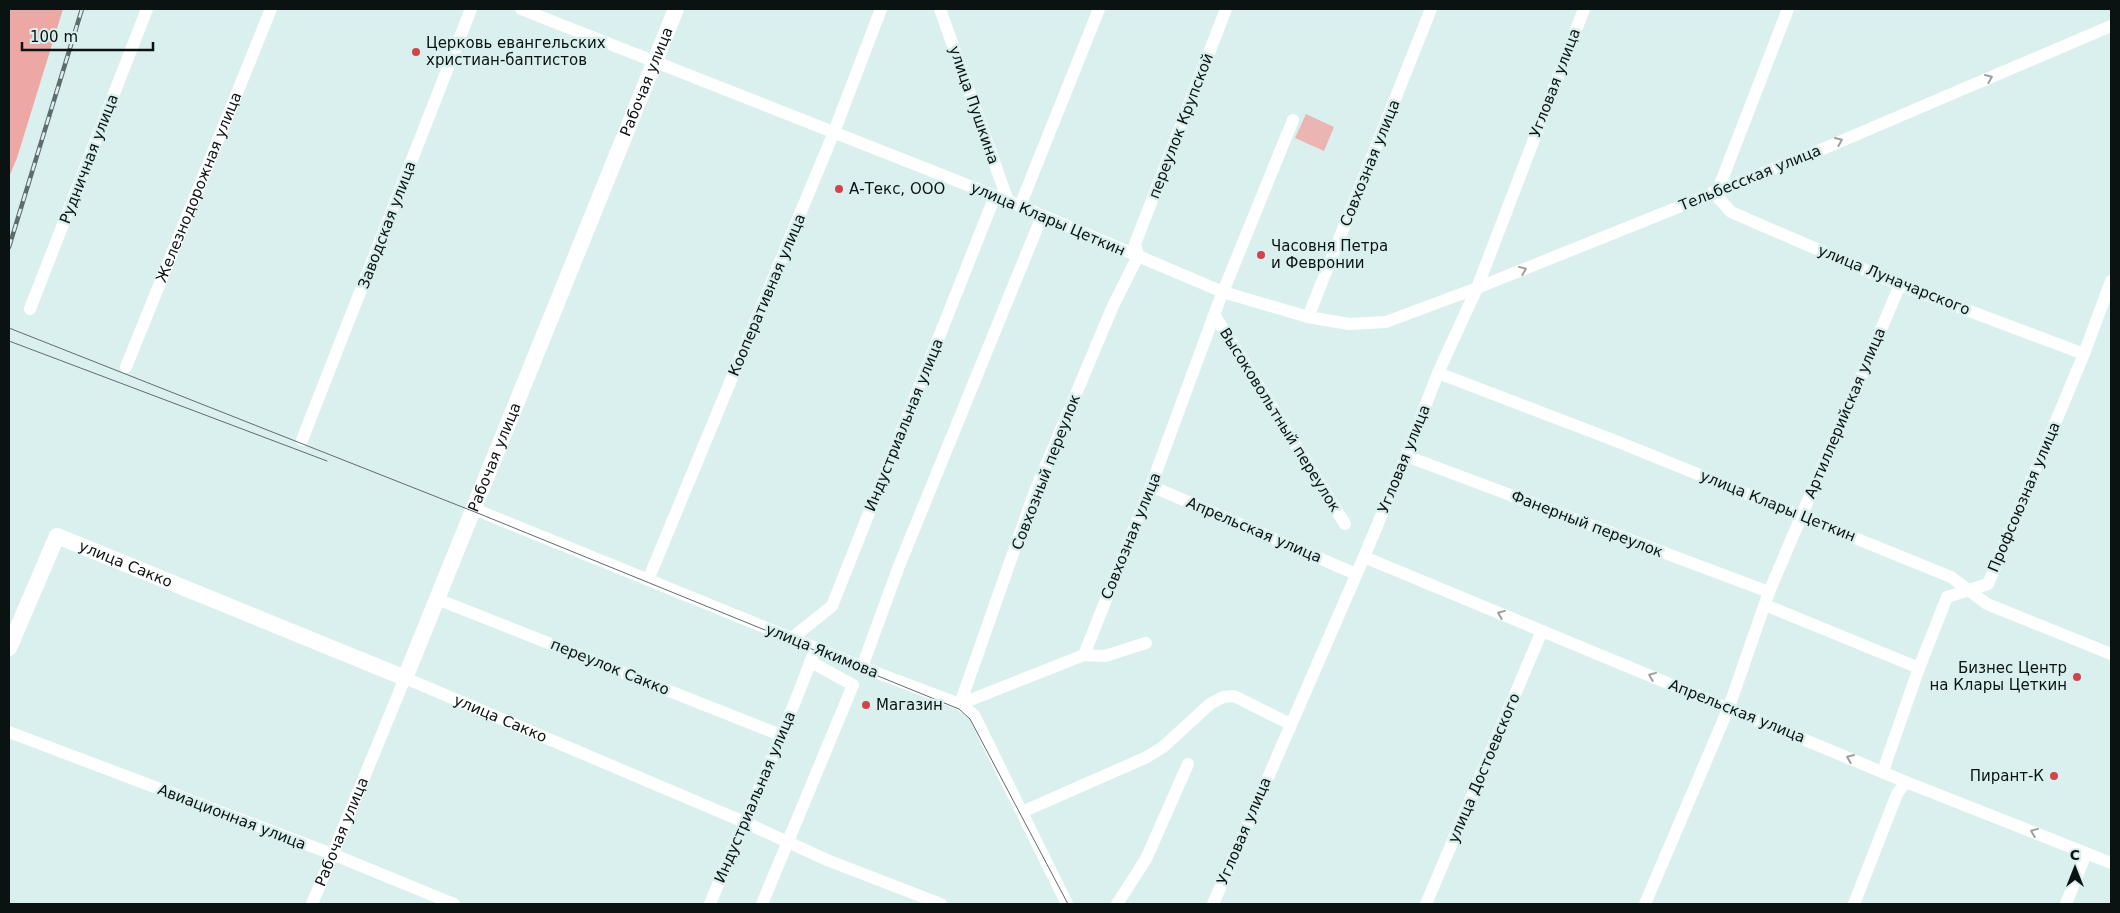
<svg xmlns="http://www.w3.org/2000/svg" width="2120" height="913" viewBox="0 0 2120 913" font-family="'DejaVu Sans',sans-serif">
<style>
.green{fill:#eab5b3}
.forest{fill:#eda8a6}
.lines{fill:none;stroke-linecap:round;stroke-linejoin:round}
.minor{stroke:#fff;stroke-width:12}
.major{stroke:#fff;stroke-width:16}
.tram{stroke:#5f6c6c;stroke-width:1}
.rail-casing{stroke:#5f6c6c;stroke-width:4.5}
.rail{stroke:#daf0ef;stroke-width:2.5;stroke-dasharray:8;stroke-linecap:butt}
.oneway{stroke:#9da0a0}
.poi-dot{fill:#d3434c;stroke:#daf0ef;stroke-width:2}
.labels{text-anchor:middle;stroke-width:5;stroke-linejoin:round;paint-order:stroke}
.poi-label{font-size:15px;fill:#0b1212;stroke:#daf0ef;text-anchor:start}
.street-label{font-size:15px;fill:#0b1212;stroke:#daf0ef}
</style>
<rect width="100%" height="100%" fill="#daf0ef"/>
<!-- green -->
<path class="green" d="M1306 114 1334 127 1324 151 1295 138Z"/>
<!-- forest -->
<path class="forest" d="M9 9H63L17 158 9 177Z"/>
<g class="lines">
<!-- minor -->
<g class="minor">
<path d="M521 9 1008 201 1223 292 1308 317 1349 324 1386 322 1477 288 1818 151 2111 26"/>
<path d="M940 9 1008 201"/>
<path d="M1718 190 1788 9"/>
<path d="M1713 192 1731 212 1900 285 2084 354"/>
<path d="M1020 206 1099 9"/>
<path d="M1223 292 1293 120"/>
<path d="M30 309 147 9"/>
<path d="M1215 316 1345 524"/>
<path d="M1308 317 1431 9"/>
<path id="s1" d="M126 367 271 9"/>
<path d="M1438 373 1616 441 1951 577 1987 604 2111 654"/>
<path d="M302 440 471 9"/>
<path d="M1406 456 1769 592"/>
<path d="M1151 486 1356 574"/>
<path d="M474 509 872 671 960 704 974 715 1067 904"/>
<path d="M1364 557 1906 782 2111 863"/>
<path d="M648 580 834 132 881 9"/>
<path d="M437 599 783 736"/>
<path d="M1765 605 1919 668"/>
<path d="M792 638 832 606 995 196"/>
<path d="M1084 655 1105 656 1146 643"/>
<path d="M862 667 899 566 1042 216"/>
<path d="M960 704 1035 491 1113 306 1138 256 1135 244 1226 9"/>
<path d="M960 704 1084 655 1151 486 1223 291"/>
<path d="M9 732 332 854 454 904"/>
<path d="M1883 771 1919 668 1947 597 1988 584 2084 354 2111 281"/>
<path d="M1022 812 1147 757 1163 747 1210 704 1223 697 1234 696 1290 724"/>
<path id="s2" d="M312 904 405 678 744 822 827 860 941 904"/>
<path d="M710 904C744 821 782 739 813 655"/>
<path d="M762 904 853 685 811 662"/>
<path d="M1117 904 1146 859 1188 764"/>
<path d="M1213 904 1364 557 1406 456 1438 373 1477 288 1584 9"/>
<path d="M1426 904 1542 631"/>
<path d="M1645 904 1729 707 1769 592 1900 285"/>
<path d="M1854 904 1897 794 1906 782"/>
<path d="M2066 904 2086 853"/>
</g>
<!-- major -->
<path class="major" id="s3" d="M9 648 57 536 405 678 676 9"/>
<!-- tram -->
<g class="tram">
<path d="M9 328 480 514 959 709 970 719 1068 904"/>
<path d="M9 341 327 461"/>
</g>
<defs>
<path id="rail" d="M9 247 82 9"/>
</defs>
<!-- rail casing -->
<use href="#rail" class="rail-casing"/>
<!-- rail -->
<use href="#rail" class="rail"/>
</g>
<!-- one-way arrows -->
<defs><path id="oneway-chevron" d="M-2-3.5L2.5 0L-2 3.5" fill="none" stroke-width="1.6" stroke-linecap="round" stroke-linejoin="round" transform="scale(1.25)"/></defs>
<g class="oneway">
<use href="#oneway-chevron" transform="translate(1989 78) rotate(-23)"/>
<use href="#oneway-chevron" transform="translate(1839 141) rotate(-23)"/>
<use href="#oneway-chevron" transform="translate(1523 270) rotate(-22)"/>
<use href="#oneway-chevron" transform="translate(1501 614) rotate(-158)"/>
<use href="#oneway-chevron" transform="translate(1652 676) rotate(-158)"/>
<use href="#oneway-chevron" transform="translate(1850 758) rotate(-157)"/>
<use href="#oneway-chevron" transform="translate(2034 832) rotate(-158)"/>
</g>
<!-- markers -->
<g class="poi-dot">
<circle cx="416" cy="52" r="5"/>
<circle cx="839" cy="189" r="5"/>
<circle cx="1261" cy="255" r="5"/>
<circle cx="2077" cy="677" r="5"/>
<circle cx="866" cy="705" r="5"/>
<circle cx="2054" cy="776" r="5"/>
</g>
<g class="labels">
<!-- poi labels -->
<g class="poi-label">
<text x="426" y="48">Церковь евангельских<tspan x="426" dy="17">христиан-баптистов</tspan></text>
<text x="849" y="194">А-Текс, ООО</text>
<text x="1271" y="251">Часовня Петра<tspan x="1271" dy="17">и Февронии</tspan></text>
<text x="2067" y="673" text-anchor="end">Бизнес Центр<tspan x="2067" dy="17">на Клары Цеткин</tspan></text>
<text x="876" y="710">Магазин</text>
<text x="2044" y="781" text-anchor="end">Пирант-К</text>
</g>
<!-- street labels -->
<g class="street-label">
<text dy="5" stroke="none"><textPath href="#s3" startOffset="1141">Рабочая улица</textPath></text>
<text transform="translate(1555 83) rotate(-69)" y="5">Угловая улица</text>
<text transform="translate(974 105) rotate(71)" y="5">улица Пушкина</text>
<text transform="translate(1181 126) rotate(-69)" y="5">переулок Крупской</text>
<text transform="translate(89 159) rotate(-69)" y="5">Рудничная улица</text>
<text transform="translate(1370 163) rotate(-68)" y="5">Совхозная улица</text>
<text transform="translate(1750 178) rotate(-22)" y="5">Тельбесская улица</text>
<text dy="5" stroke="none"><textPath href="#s1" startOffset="194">Железнодорожная улица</textPath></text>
<text transform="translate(1048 219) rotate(23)" y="5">улица Клары Цеткин</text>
<text transform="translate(387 225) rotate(-69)" y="5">Заводская улица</text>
<text transform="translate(1894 280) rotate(22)" y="5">улица Луначарского</text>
<text transform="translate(767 295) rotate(-67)" y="5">Кооперативная улица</text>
<text transform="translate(1845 413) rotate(-67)" y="5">Артиллерийская улица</text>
<text transform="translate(1280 420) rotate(58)" y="5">Высоковольтный переулок</text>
<text transform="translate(904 425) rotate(-68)" y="5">Индустриальная улица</text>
<text dy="5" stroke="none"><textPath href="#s3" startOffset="736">Рабочая улица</textPath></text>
<text transform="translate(1404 459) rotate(-68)" y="5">Угловая улица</text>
<text transform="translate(1046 472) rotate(-69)" y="5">Совхозный переулок</text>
<text transform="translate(2024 497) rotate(-67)" y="5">Профсоюзная улица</text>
<text transform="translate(1778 506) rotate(22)" y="5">улица Клары Цеткин</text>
<text transform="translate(1587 524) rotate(21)" y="5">Фанерный переулок</text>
<text transform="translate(1254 530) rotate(23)" y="5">Апрельская улица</text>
<text transform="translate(1131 536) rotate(-68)" y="5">Совхозная улица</text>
<text dy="5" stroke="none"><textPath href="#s3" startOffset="196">улица Сакко</textPath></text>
<text transform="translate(822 651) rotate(22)" y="5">улица Якимова</text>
<text transform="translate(610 667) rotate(22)" y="5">переулок Сакко</text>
<text transform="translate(1737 711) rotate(22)" y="5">Апрельская улица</text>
<text dy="5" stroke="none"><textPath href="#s2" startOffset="348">улица Сакко</textPath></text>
<text transform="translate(1484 768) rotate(-67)" y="5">улица Достоевского</text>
<text transform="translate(755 797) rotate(-67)" y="5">Индустриальная улица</text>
<text transform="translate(232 817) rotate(21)" y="5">Авиационная улица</text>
<text transform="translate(1244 831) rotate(-67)" y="5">Угловая улица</text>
<text dy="5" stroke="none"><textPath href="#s2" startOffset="78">Рабочая улица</textPath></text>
</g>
</g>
<!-- border -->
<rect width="2120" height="913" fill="none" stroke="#0b1212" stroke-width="20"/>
<!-- north arrow -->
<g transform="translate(2075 868)" stroke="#daf0ef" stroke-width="4" paint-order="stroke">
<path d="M0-4L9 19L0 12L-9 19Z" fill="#0b1212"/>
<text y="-8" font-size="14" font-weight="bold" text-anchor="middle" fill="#0b1212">С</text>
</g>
<!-- scale -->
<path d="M22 42v8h131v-8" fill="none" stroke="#0b1212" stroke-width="2.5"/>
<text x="30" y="42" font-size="15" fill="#0b1212" stroke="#daf0ef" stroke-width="4" paint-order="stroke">100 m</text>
</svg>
